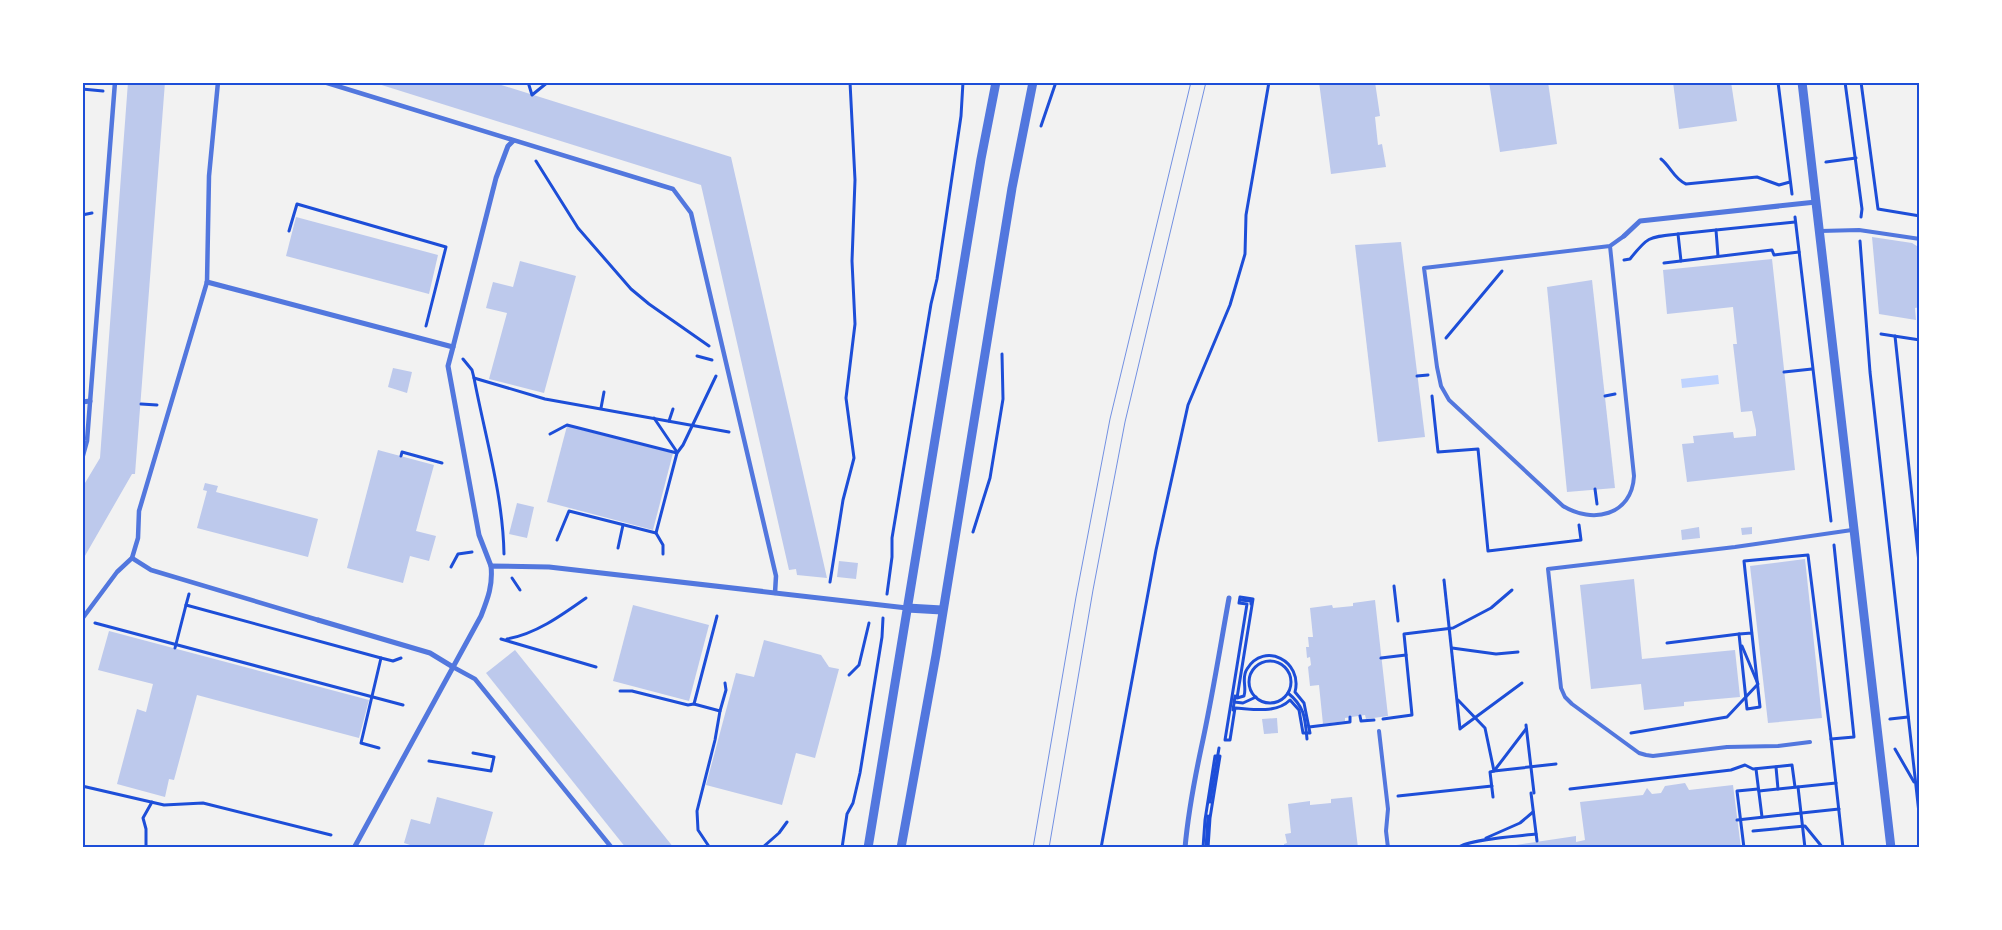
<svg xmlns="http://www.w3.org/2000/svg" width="2002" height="930" viewBox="0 0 2002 930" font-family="'Asap Condensed',sans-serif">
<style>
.water{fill:#bfd3fe}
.building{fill:#bdc9ec}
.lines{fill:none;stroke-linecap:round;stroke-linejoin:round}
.path{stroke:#1d4ed8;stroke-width:3}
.service{stroke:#5277de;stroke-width:4}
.pedestrian{stroke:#5277de;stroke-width:4.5}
.minor{stroke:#5277de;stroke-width:5}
.tertiary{stroke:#5277de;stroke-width:9}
.tram{stroke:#7290e2;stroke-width:1}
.neatline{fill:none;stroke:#1d4ed8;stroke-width:2}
</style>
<rect width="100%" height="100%" fill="#f2f2f2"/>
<!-- water -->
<path class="water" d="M1718 375 1719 384 1682 388 1681 379Z"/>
<!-- building -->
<g class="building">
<path d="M128 82H165L135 474H132L82 561V488L100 458Z"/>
<path d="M372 82H492L731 157 827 578 797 575 796 569 789 570 701 185Z"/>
<path d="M1319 82H1375L1380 116 1375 117 1378 145 1382 144 1386 167 1331 174Z"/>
<path d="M1489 82H1548L1557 144 1500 152Z"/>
<path d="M1673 82H1731L1737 121 1679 129Z"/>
<path d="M296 217 438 255 429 294 286 256Z"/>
<path d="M1872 237 1912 243 1920 248V307L1915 308 1916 320 1879 314Z"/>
<path d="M1401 242 1425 437 1378 442 1355 245Z"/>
<path d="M1772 259 1795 470 1687 482 1682 444 1694 443 1693 436 1733 432 1734 438 1756 436V430L1752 411 1741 412 1733 344H1737L1733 307 1667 314 1663 270Z"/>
<path d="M520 261 576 276 544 393 489 379 507 313 486 308 490 293 493 282 513 287Z"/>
<path d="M1592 280 1615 488 1567 492 1547 287Z"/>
<path d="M393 368 412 372 407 393 388 387Z"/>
<path d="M567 426 673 453 653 530 547 502Z"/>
<path d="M378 450 434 465 416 531 436 536 429 561 410 556 403 583 347 568Z"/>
<path d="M205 483 218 486 216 492 318 519 308 557 197 528 207 491 203 490Z"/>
<path d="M517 503 534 507 527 538 509 534Z"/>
<path d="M1699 527 1700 538 1682 540 1681 530Z"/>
<path d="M1752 527V534L1742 535 1741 528Z"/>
<path d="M1805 559 1822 718 1768 723 1750 566Z"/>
<path d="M839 561 858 563 856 579 837 577Z"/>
<path d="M1634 579 1642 659 1735 650 1740 697 1684 702V706L1644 710 1641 684 1591 689 1580 585Z"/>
<path d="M1375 600 1388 716 1366 719 1365 715 1345 718V721L1323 724 1319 685 1310 686 1308 667 1311 665 1310 657 1307 658 1306 647H1309L1308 637H1313L1310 608 1332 605 1333 608 1353 606V603Z"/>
<path d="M633 605 709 625 689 701 613 681Z"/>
<path d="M109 631 369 700 359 738 197 695 174 780 169 779 165 797 117 784 137 709 146 712 153 684 98 670Z"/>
<path d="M764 640 821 655 829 667 839 669 815 758 796 753 782 805 706 785 736 673 754 677Z"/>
<path d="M515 650 674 848H626L486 673Z"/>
<path d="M1277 718 1278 733 1264 734 1262 719Z"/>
<path d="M1685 783 1689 790 1733 785 1741 848H1496L1576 836V842L1585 840 1580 802 1643 795 1647 788 1652 794 1661 793 1665 786Z"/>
<path d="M437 797 493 812 483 848H419L404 843 411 819 430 824Z"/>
<path d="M1352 797 1358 848H1284V844L1287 843 1285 834 1291 833 1288 804 1310 801V805L1331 803V799Z"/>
</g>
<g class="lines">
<!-- path -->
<g class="path">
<path d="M528 82 532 95 548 82"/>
<path d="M1778 82 1792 194"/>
<path d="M1845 82 1862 209 1861 217"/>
<path d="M1861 82 1878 209 1920 216"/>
<path d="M82 89 103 91"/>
<path d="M1041 126 1056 82"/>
<path d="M1661 159C1671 167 1674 179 1686 184L1757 177 1779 185 1790 182"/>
<path d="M536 161 578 228 631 289 649 304 709 346"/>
<path d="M1826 162 1856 158"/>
<path d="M82 215 92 213"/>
<path d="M1795 217 1831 521"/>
<path d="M289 231 297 204 446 247 426 326"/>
<path d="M1860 241 1870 372 1920 822"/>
<path d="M1718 256 1716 230 1795 222"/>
<path d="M1624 260 1630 259C1648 236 1649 237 1678 234"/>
<path d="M1681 261 1678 234 1716 230"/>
<path d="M1664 263 1772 250 1774 255 1799 252"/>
<path d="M1881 334 1920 340"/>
<path d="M1895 336 1920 572"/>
<path d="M1446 338 1502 271"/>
<path d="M697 356 712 360"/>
<path d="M463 359 472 370 474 378 545 399 729 432"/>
<path d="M1784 372 1812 369"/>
<path d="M1417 376 1428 375"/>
<path d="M474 378C485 436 503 495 504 554"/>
<path d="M1432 396 1438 452 1478 449 1488 551 1581 540 1579 525"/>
<path d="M1605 396 1615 394"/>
<path d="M141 404 157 405"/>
<path d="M601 408 604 392"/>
<path d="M654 418 677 452"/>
<path d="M669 421 673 409"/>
<path d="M550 434 567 425 677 453"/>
<path d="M401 456 402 452 442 463"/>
<path d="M1595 489 1597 504"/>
<path d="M973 532 990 478 1003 399 1002 354"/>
<path d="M557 540 569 511 656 533"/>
<path d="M1834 545 1854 737 1831 739 1843 848"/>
<path d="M618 548 623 525"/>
<path d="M663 554V545L656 533 677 453 683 445 716 376"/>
<path d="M451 567 458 554 472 552"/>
<path d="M512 578 520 590"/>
<path d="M1444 580 1460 729"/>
<path d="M830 582 843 500 854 458 846 398 855 324 852 261 855 180 850 82"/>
<path d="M1394 586 1398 621"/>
<path d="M189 594 186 605 381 658 393 661 401 658"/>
<path d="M887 594 892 557V538L931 304 937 279 961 116 963 82"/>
<path d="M1240 597 1253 599 1237 698 1244 696C1247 687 1241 678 1247 669 1264 641 1303 661 1295 692L1304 703 1310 733H1303L1299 710 1290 700C1276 714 1253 709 1235 708L1230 740H1225L1247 604 1239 603Z"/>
<path d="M1240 600 1251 601V604"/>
<path d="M717 616 694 704 720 711"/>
<path d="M95 623 403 705"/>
<path d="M1752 633 1739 634 1747 709 1760 707C1755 659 1749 610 1744 561L1808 555 1831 739"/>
<path d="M501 639 596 667"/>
<path d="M507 639C536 634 562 615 586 598"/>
<path d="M1667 643 1739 634"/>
<path d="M175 648 186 605"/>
<path d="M1452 648 1496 654 1518 652"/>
<path d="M1381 658 1406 655"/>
<circle cx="1270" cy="682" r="21"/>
<path d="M849 675 859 665 869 623"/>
<path d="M620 691H632L688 705 694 704"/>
<path d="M1288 693C1305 707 1305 718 1307 739"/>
<path d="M1458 700 1485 728 1494 771 1556 764"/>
<path d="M1234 702 1243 703 1256 697"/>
<path d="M1233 710 1235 696"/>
<path d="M1360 716 1361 721 1374 720"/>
<path d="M1383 719 1412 715 1404 634 1453 628 1491 608 1512 590"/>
<path d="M1890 719 1908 717"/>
<path d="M1526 725 1534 793"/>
<path d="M1309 727 1350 722V717"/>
<path d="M1461 728 1522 683"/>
<path d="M1631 733 1727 717 1758 684 1742 646"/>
<path d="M379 748 361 743 381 658"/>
<path d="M1895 749 1914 782"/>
<path d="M429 761 491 771 494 757 473 753"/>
<path d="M1776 767 1778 789"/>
<path d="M1756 769 1762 817"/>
<path d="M82 786 164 805 203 803 331 835"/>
<path d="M1798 787 1805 848"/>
<path d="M1570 789 1731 770 1745 765 1753 769 1792 765 1795 787"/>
<path d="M1759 791 1836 783"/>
<path d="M1531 793 1537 841"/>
<path d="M1398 796 1492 786"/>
<path d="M1493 797 1490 772 1494 771 1526 729"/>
<path d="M1210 802 1219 748"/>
<path d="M1737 820 1839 809"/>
<path d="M1753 831 1805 826 1823 848"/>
<path d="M1486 838 1520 823 1533 812"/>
<path d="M146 848V829L143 818 152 802"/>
<path d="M710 848 698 830 697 811 715 740 720 711 726 690 725 683"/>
<path d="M762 848 779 833 787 822"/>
<path d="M842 848 847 814 853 803 860 773 882 637 883 618"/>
<path d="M1101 848 1156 550 1188 405 1230 305 1245 254 1246 215 1269 82"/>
<path d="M1203 848 1205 820 1215 756H1220L1210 818 1208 848"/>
<path d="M1206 848 1208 816"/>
<path d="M1458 848C1467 839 1521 836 1536 834"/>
<path d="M1744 848 1737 791 1758 789"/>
</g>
<!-- service -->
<g class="service">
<path d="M1820 231 1859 230 1920 239"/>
<path d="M1610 246 1634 476C1632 516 1592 524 1563 506L1449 400 1441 386 1437 367 1424 268 1610 246 1624 236"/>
<path d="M1379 731 1388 809 1386 831 1388 848"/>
<path d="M1810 742 1778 746 1727 747 1653 756 1646 755 1639 753 1572 704 1565 697 1561 688 1548 569 1735 547 1852 530"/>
</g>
<!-- pedestrian -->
<g class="pedestrian">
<path d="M324 82 673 189 691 213 776 576 775 593"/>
<path d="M82 459 87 441 115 82"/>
<path d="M132 558 151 570 318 620"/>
<path d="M82 619 117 572 132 558 138 538 139 511 207 282 209 176 218 82"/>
<path d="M453 667 475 679 612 848"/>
</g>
<!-- minor -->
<g class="minor">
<path d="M1624 236 1640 221 1816 202"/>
<path d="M207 282 453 347 448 366 479 535 491 566"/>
<path d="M453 347 496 178 508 146 513 141"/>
<path d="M82 402 90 401"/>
<path d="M318 620 430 653 453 667"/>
<path d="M354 848 481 616C488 598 493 585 491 566L549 567 907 608"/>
<path d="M1185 848C1188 814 1194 782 1201 749 1212 699 1220 648 1229 598"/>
</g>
<!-- tertiary -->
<g class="tertiary">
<path d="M1802 82 1891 848"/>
<path d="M907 608 942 610"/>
<path d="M868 848 981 159 996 82"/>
<path d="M901 848 936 655 1012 188 1033 82"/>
</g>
<!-- tram -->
<g class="tram">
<path d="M1033 848 1076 597 1110 419 1191 82"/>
<path d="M1049 848 1093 590 1125 422 1206 82"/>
</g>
</g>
<!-- border -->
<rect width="2002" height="930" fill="none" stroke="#ffffff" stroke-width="168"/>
<rect x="84" y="84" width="1834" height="762" class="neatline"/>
</svg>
